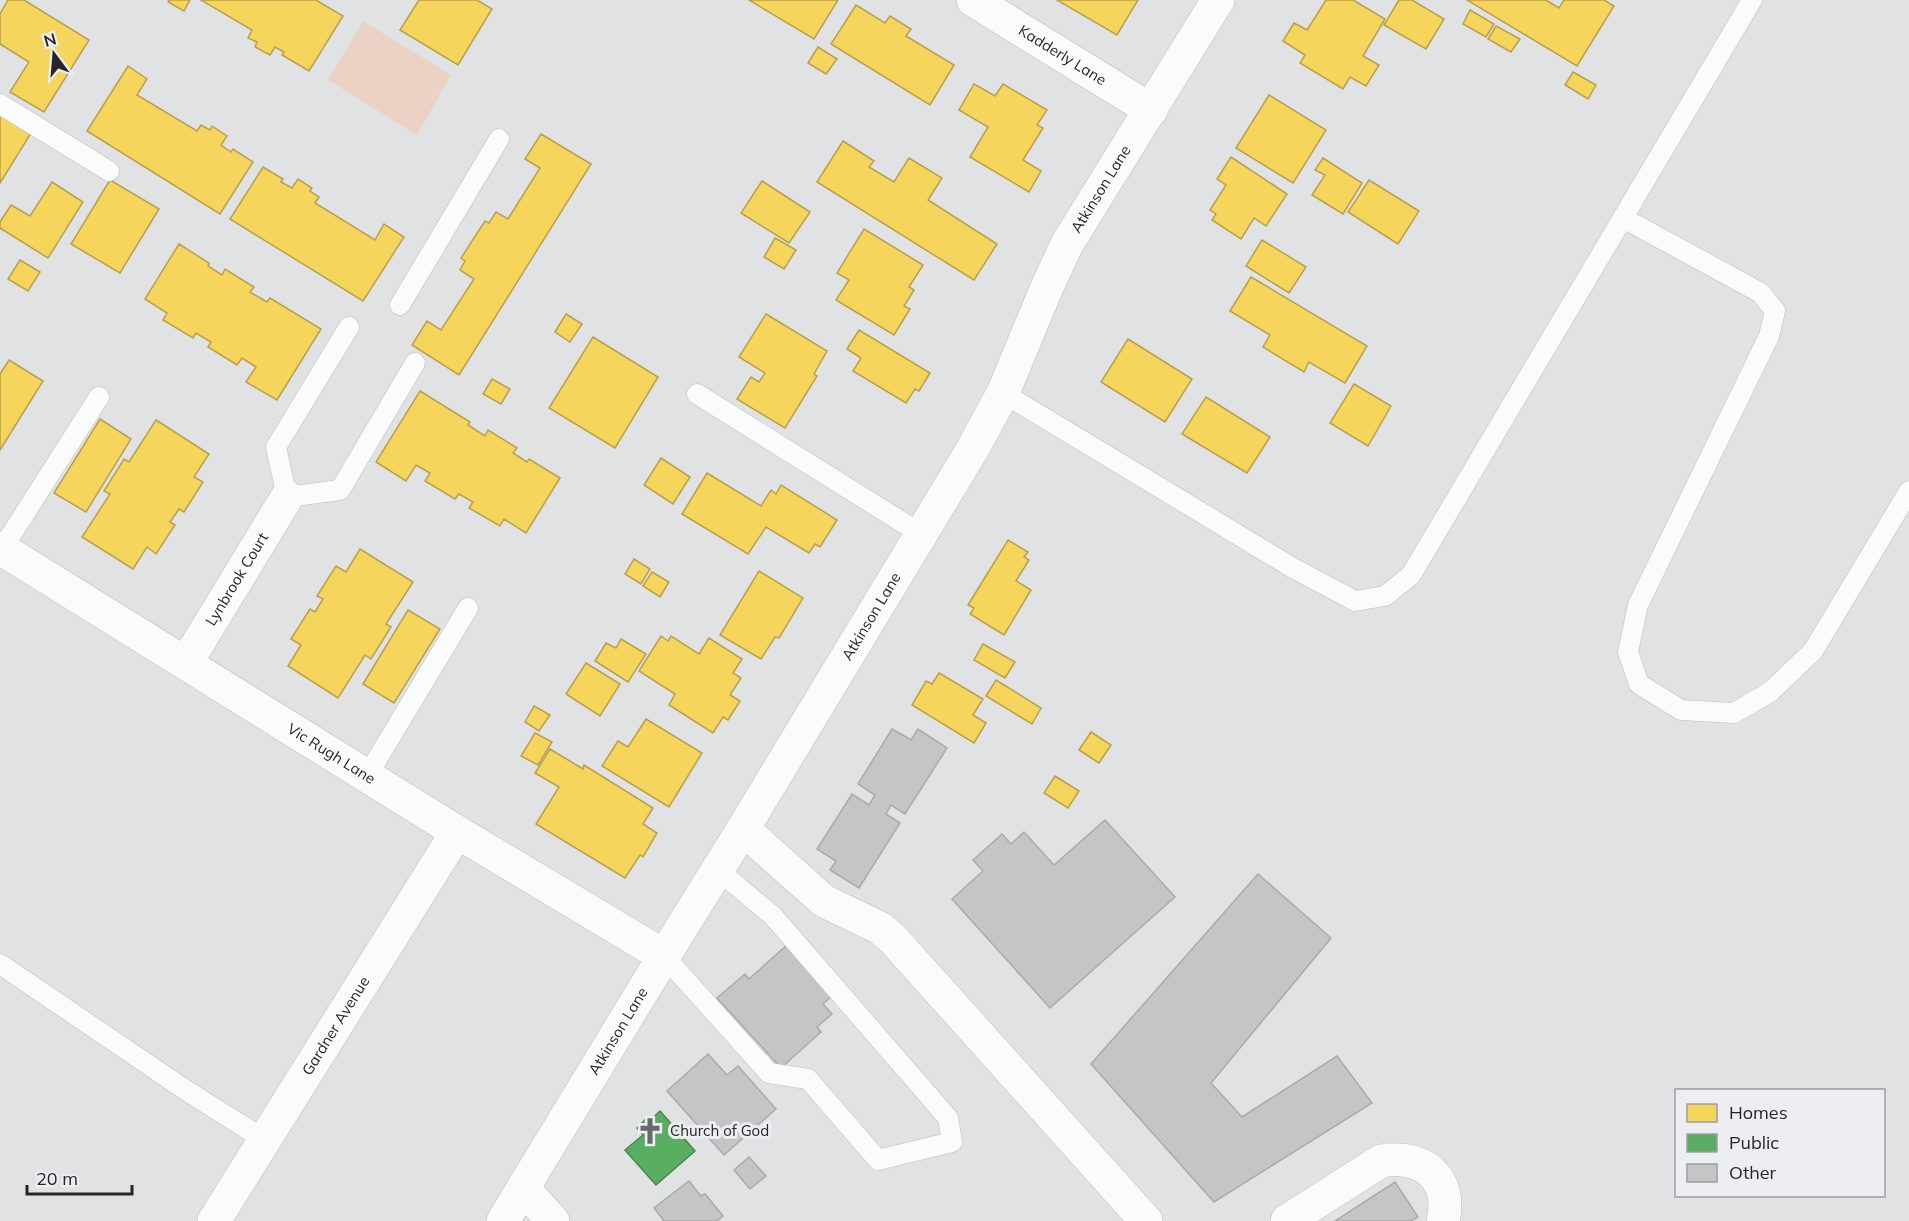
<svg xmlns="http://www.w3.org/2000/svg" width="1909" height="1221" viewBox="0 0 1909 1221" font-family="Mulish,sans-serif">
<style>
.green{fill:#ecd2c4}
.homes{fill:#f6d55c;stroke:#b8a04c;stroke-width:1.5}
.public{fill:#5aae61;stroke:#4a8550;stroke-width:1.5}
.building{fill:#c4c5c6;stroke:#a9aaab;stroke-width:1.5}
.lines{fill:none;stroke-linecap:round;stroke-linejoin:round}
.service-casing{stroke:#bbbcbd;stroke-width:21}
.minor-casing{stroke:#bbbcbd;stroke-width:34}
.service{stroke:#fafbfb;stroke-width:20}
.minor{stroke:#fafbfb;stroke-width:33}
.labels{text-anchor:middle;stroke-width:6;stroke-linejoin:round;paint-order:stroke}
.street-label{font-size:15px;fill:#262627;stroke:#edeef1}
.poi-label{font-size:15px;fill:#262627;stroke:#edeef1;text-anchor:start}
</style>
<rect width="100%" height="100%" fill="#e1e2e3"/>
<!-- green -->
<path class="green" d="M363 21 451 75 417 135 328 80Z"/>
<!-- homes -->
<g class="homes">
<path d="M8 0H24L89 40 44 112 10 92 29 62 0 44V14Z"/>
<path d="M169 0H190L184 11 168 2Z"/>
<path d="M201 0H316L343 16 309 71 282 55 284 52 275 47 270 55 255 47 257 42 248 38 252 30Z"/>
<path d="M419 0H477L492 9 458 65 400 30Z"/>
<path d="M749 0H838L814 39Z"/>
<path d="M1057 0H1138L1117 35Z"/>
<path d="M1326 0H1353L1385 19 1363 56 1379 65 1366 86 1350 77 1343 89 1300 63 1305 55 1283 41 1294 23 1307 30Z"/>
<path d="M1399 0H1412L1444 19 1426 49 1384 25Z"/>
<path d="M1467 0H1546L1559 8 1564 0H1604L1614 6 1577 66Z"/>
<path d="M856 5 885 23 890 16 911 29 906 36 954 65 930 105 831 44Z"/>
<path d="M1470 10 1494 24 1486 37 1463 24Z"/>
<path d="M1496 26 1520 39 1511 52 1488 39Z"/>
<path d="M818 47 837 59 826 74 808 63Z"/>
<path d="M128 66 147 79 137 95 197 131 201 125 210 130 212 126 227 136 221 145 231 152 233 149 253 162 220 214 87 131Z"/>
<path d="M1573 72 1596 85 1588 99 1565 85Z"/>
<path d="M974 84 995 96 1003 84 1047 110 1037 125 1043 128 1023 160 1041 171 1029 192 970 157 988 127 959 110Z"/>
<path d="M1269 95 1326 130 1293 183 1236 148Z"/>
<path d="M0 114 31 133 0 183Z"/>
<path d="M541 134 591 164 459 375 412 345 427 321 441 330 474 279 460 270 465 261 461 258 485 221 489 223 496 212 508 219 540 168 525 159Z"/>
<path d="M843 141 874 161 869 167 894 182 909 158 942 178 928 200 997 244 974 280 817 182Z"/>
<path d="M1231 157 1287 194 1266 226 1254 218 1241 239 1212 220 1216 214 1210 210 1226 185 1217 179Z"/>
<path d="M1323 158 1362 183 1343 214 1312 195 1325 175 1315 170Z"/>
<path d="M263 167 283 179 281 182 292 188 298 179 312 188 310 191 319 197 315 203 375 240 384 224 404 237 363 301 230 219Z"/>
<path d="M110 180 159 209 120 273 71 244Z"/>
<path d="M1369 180 1419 211 1398 244 1348 212Z"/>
<path d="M762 181 810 212 789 243 741 213Z"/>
<path d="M52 182 83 202 48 258 0 228V222L11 205 30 216Z"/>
<path d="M864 229 923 265 909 287 914 290 904 306 910 309 894 335 836 300 849 280 837 273Z"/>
<path d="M775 238 796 250 784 269 764 257Z"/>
<path d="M1262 240 1306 267 1289 293 1246 266Z"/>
<path d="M179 244 209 263 208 266 222 275 225 269 254 287 250 292 267 302 270 298 321 329 277 400 246 382 256 367 242 358 237 365 208 347 211 342 196 333 193 338 163 320 167 313 145 299Z"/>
<path d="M20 260 40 272 28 291 8 279Z"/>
<path d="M1251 277 1367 346 1345 383 1309 362 1304 372 1263 347 1270 335 1230 311Z"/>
<path d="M566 314 582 324 570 342 555 332Z"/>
<path d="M766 314 827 351 814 374 817 376 785 428 737 399 751 377 759 382 765 373 739 357Z"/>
<path d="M859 330 930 373 919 391 915 389 906 403 853 371 861 358 847 349Z"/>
<path d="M593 337 658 377 615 448 549 408Z"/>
<path d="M1128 339 1192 379 1165 422 1101 382Z"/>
<path d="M9 360 43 381 0 450V374Z"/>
<path d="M492 379 510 389 501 404 483 394Z"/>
<path d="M1354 384 1391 406 1368 446 1330 423Z"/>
<path d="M420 391 470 422 468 425 485 436 488 430 517 448 513 453 527 462 529 459 560 478 526 533 504 519 500 526 469 508 473 502 459 494 455 499 425 481 430 473 416 465 406 481 376 462Z"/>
<path d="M1206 397 1270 437 1247 473 1182 434Z"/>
<path d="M100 419 131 439 86 512 54 493Z"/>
<path d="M156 420 209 454 194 477 203 482 184 512 179 509 170 522 175 525 156 554 147 547 133 569 82 537 110 494 104 491 124 459 129 462Z"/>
<path d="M661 458 690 477 673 504 644 485Z"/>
<path d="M707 473 761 506 771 490 776 494 781 485 837 520 820 547 815 544 809 553 766 527 748 554 682 514Z"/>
<path d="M1008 540 1028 552 1024 557 1029 560 1016 581 1031 590 1004 635 970 614 974 608 968 605Z"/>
<path d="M360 549 413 582 386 624 391 627 371 659 365 655 338 698 288 666 301 645 291 639 310 609 315 612 323 599 317 596 336 566 346 572Z"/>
<path d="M634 559 650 569 641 584 625 574Z"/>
<path d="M759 571 803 598 779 638 775 637 761 659 720 635Z"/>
<path d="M652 572 669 582 660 597 643 586Z"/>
<path d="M408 610 440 629 394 703 363 684Z"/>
<path d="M661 636 668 641 671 636 699 654 709 638 742 659 733 673 741 678 730 695 740 701 728 720 723 717 713 733 669 705 675 694 639 671Z"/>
<path d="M621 639 646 654 628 682 595 661 606 643 616 648Z"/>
<path d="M983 644 1015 662 1005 678 974 660Z"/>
<path d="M586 663 620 684 600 716 566 694Z"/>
<path d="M939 673 983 699 973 715 986 723 974 743 912 705 926 681 932 684Z"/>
<path d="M996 680 1041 708 1032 724 986 696Z"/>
<path d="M534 706 550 715 539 731 525 722Z"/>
<path d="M646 719 702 753 669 807 602 766 618 741 628 747Z"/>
<path d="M1091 732 1111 745 1099 763 1079 750Z"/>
<path d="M535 733 552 742 538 765 521 756Z"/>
<path d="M550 749 583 769 584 765 653 808 643 824 657 833 643 857 640 855 625 878 536 824 559 787 535 773Z"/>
<path d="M1055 776 1079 791 1068 808 1044 793Z"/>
</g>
<!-- public -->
<path class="public" d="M660 1111 695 1151 656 1185 625 1150 643 1135 637 1128 645 1120 647 1123Z"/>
<!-- building -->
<g class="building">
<path d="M892 729 911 740 918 729 947 748 905 814 891 805 886 814 900 823 859 888 830 870 836 861 817 849 852 794 869 805 875 795 858 784Z"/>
<path d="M1105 820 1175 897 1050 1008 952 899 983 871 973 860 1002 834 1011 844 1024 832 1054 865Z"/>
<path d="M1258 874 1331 938 1211 1083 1242 1117 1337 1056 1372 1103 1214 1202 1091 1064Z"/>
<path d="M787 945 832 996 823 1004 832 1014 817 1027 821 1032 781 1068 717 998 745 974 749 979Z"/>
<path d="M708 1054 727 1075 738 1066 776 1109 724 1155 667 1091Z"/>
<path d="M749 1157 766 1176 750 1189 734 1170Z"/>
<path d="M689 1181 701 1196 705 1194 723 1216 717 1221H664L654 1208Z"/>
<path d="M1395 1182 1418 1217 1411 1221H1335Z"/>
</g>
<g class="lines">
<defs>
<g id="service">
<path d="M0 104 109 171"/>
<path d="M1623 218 1761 293 1775 311 1769 336 1638 605 1628 652 1639 684 1681 710 1734 713 1770 692 1813 651 1909 491"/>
<path d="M400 305 499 139"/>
<path d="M349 327 276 447 287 497 340 490 415 363"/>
<path d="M1003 393 1293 568 1355 601 1385 596 1411 575 1752 0"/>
<path d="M697 394 921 534"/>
<path d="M2 549 99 397"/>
<path d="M367 776 468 608"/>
<path d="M664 956 769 1073 808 1079 878 1160 952 1142 948 1118 773 916 718 870"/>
<path d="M0 964 187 1091 265 1140"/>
</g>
<g id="minor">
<path id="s1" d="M973 0 1151 110"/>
<path id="s2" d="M0 548 457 832 664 956"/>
<path id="s3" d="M186 663 287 497"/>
<path d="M743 829 824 901 880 928 892 938 1146 1221"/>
<path d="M523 1188 553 1221"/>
<path id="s4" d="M214 1221 457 832"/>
<path id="s5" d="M503 1221 664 956 743 829 972 450 1003 393 1047 287 1067 244 1218 0"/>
<path d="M1287 1221 1381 1161C1422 1154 1453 1177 1443 1221"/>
</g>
</defs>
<!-- service casing -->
<use href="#service" class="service-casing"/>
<!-- minor casing -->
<use href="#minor" class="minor-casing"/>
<!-- service -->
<use href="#service" class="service"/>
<!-- minor -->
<use href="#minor" class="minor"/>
</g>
<!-- icons -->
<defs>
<symbol id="church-bare" viewBox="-9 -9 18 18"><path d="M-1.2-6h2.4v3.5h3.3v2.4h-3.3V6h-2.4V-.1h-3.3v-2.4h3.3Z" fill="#676869" stroke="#edeef1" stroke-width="2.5" paint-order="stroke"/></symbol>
</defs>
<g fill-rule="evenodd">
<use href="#church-bare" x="631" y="1112" width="38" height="38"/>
</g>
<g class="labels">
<!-- street labels -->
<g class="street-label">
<text dy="5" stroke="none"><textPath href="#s1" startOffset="105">Kadderly Lane</textPath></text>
<text dy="5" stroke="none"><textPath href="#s5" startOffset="1194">Atkinson Lane</textPath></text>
<text dy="5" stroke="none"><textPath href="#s3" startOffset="98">Lynbrook Court</textPath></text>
<text dy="5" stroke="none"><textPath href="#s5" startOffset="708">Atkinson Lane</textPath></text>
<text dy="5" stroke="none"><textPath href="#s2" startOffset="390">Vic Rugh Lane</textPath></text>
<text dy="5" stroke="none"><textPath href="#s4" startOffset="230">Gardner Avenue</textPath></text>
<text dy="5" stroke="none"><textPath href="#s5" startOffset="222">Atkinson Lane</textPath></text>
</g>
<!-- poi labels -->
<g class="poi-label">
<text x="670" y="1136">Church of God</text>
</g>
</g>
<!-- legend -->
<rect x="1675" y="1089" width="210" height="108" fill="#edeef1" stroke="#9d9ea0" stroke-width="1.5"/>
<rect x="1687" y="1104" width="30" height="18" fill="#f6d55c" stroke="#9d9ea0" stroke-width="1.5"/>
<text x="1729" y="1119" font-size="18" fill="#262627">Homes</text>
<rect x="1687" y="1134" width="30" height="18" fill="#5aae61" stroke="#9d9ea0" stroke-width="1.5"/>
<text x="1729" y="1149" font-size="18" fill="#262627">Public</text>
<rect x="1687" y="1164" width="30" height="18" fill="#c4c5c6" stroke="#9d9ea0" stroke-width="1.5"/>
<text x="1729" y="1179" font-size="18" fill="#262627">Other</text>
<!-- north arrow -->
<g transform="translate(54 54) rotate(344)" stroke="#edeef1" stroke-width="4.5" paint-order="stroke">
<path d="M0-4.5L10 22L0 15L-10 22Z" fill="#262627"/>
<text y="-9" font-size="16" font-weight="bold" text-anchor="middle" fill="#262627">N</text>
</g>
<!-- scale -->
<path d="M27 1185v9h105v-9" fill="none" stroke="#262627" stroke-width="3"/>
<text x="36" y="1185" font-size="18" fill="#262627" stroke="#edeef1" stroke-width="4.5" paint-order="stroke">20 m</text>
</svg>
